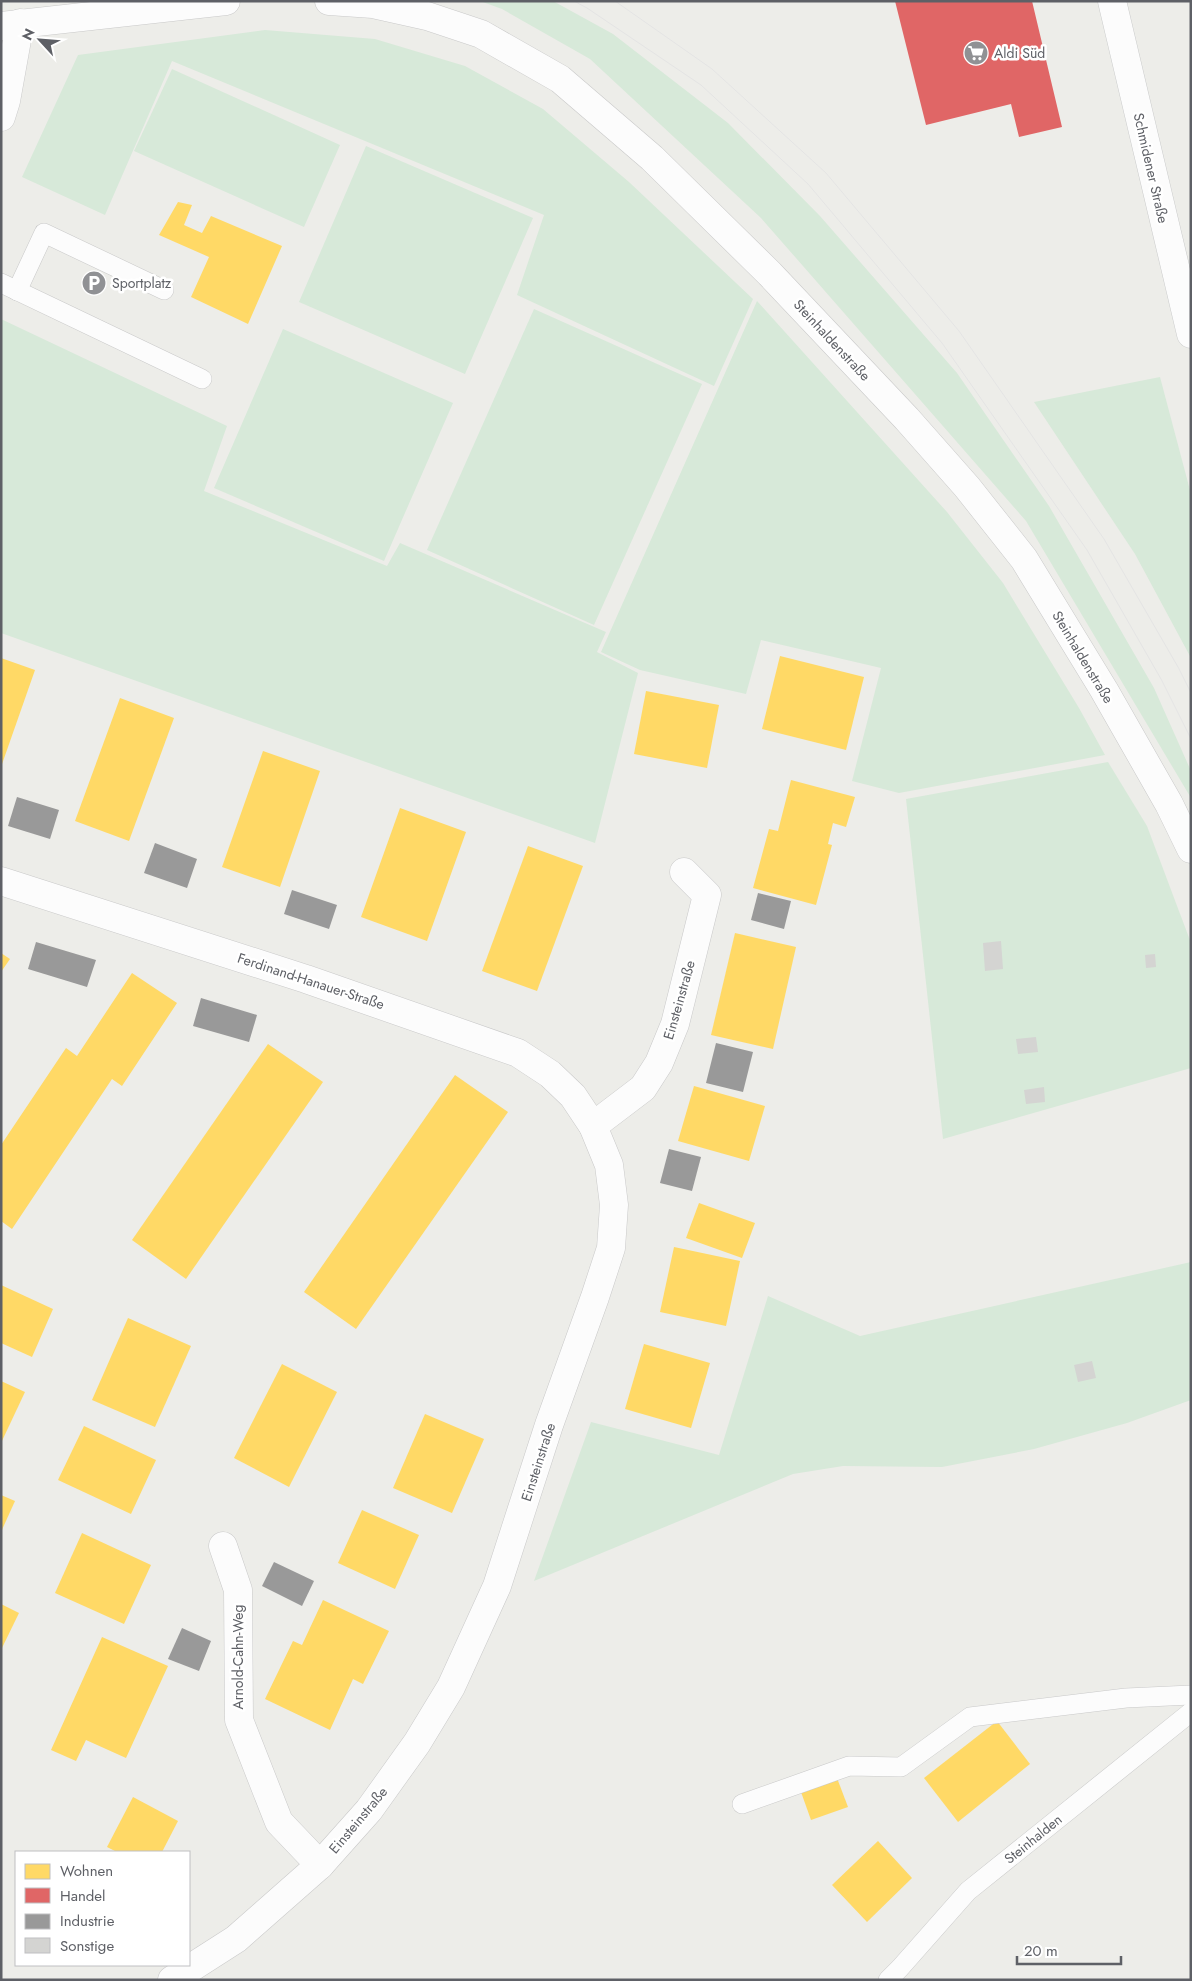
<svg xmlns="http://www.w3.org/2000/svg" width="1192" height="1981" viewBox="0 0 1192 1981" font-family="Jost,sans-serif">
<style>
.green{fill:#d7e9d9}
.homes{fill:#ffd966}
.shops{fill:#e06666}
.industry{fill:#999}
.building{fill:#d4d4d2}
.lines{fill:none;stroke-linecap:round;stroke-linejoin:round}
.service-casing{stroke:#c9c9c9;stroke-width:20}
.minor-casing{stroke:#c9c9c9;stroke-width:29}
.tertiary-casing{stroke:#c9c9c9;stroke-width:29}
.secondary-casing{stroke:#cacbcb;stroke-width:29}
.service{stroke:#fcfcfc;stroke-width:19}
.minor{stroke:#fcfcfc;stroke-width:28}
.tertiary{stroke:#fcfcfc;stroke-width:28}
.secondary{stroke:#fcfcfc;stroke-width:28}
.tram{stroke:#e4e4e4;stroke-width:1}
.labels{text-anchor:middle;stroke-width:5;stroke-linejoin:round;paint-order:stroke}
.poi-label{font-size:14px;fill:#5e6066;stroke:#fff;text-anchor:start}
.street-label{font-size:14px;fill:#5e6066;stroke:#fff}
</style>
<rect width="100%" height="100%" fill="#edede9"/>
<!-- green -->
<g class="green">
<path d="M480 1H553L613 34 728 123 820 216 957 373 1049 506 1154 688 1191 771V798L1026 521 761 218 590 59 502 9Z"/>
<path d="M265 30 375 39 465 66 543 109 629 182 753 299 714 386 517 295 544 215 172 61 105 215 22 177 78 55Z"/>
<path d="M172 69 340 145 304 227 134 151Z"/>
<path d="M366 146 533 218 465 374 299 302Z"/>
<path d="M757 301 947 512 1003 583 1079 708 1105 755 899 793 852 781 881 668 761 640 746 694 640 670 601 652Z"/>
<path d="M534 309 702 384 594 625 427 550Z"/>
<path d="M1 319 227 426 204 491 387 566 400 543 606 632 597 652 638 673 595 843 1 633Z"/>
<path d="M283 329 453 403 384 561 214 488Z"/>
<path d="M1160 377 1191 494V658L1135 554 1034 402Z"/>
<path d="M1108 762 1147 826 1191 943V1068L943 1139 906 799Z"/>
<path d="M1191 1262V1400L1127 1423 1034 1449 942 1467 843 1466 793 1474 534 1581 591 1422 719 1455 768 1296 860 1336Z"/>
</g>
<!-- homes -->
<g class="homes">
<path d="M178 202 192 205 184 225 202 233 211 216 282 246 248 324 191 297 209 257 159 235Z"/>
<path d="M780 656 864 677 846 750 762 729Z"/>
<path d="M1 658 35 670 1 767Z"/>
<path d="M646 691 719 705 707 768 634 754Z"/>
<path d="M120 698 174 718 129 841 75 821Z"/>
<path d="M263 751 320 771 280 887 222 867Z"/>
<path d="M791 780 855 797 846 827 833 823 828 844 832 845 816 905 753 888 769 829 778 831Z"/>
<path d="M400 808 466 832 427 941 361 917Z"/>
<path d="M528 846 583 866 537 991 482 971Z"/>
<path d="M735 933 796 947 773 1049 711 1035Z"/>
<path d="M1 953 10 959 1 972Z"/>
<path d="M132 973 177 1003 122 1086 112 1079 12 1229 1 1221V1145L66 1048 77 1056Z"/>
<path d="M268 1044 323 1082 186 1279 132 1240Z"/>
<path d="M455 1075 508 1112 356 1329 304 1292Z"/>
<path d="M694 1086 765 1106 749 1161 678 1141Z"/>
<path d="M699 1203 755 1223 742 1258 686 1238Z"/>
<path d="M674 1247 740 1261 726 1326 660 1312Z"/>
<path d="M1 1285 53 1309 32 1357 1 1343Z"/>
<path d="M128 1318 191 1346 155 1427 92 1400Z"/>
<path d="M644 1344 710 1363 691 1428 625 1409Z"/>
<path d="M282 1364 337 1392 289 1487 234 1458Z"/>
<path d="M1 1381 25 1392 1 1443Z"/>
<path d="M425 1414 484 1439 452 1513 393 1488Z"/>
<path d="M84 1426 156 1460 131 1514 58 1480Z"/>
<path d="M1 1495 15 1501 1 1532Z"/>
<path d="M362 1510 419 1535 395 1589 338 1563Z"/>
<path d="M82 1533 151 1565 124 1624 55 1593Z"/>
<path d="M323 1600 389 1631 363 1684 353 1679 330 1730 265 1699 293 1641 302 1645Z"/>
<path d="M1 1604 19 1613 1 1650Z"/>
<path d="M102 1637 168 1666 126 1758 86 1740 76 1761 51 1750Z"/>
<path d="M997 1721 1030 1764 958 1822 924 1778Z"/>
<path d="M837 1778 848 1807 811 1820 801 1792Z"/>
<path d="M133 1797 178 1821 162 1852H117L107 1847Z"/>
<path d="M878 1841 912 1878 867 1922 832 1885Z"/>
</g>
<!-- shops -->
<path class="shops" d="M895 1H1032L1062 127 1019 137 1011 104 926 125Z"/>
<!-- industry -->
<g class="industry">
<path d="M17 797 59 810 50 839 8 826Z"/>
<path d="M155 843 197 859 187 888 144 873Z"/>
<path d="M292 890 337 905 329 929 284 914Z"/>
<path d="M758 893 791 901 784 929 751 920Z"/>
<path d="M36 942 96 960 87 987 28 969Z"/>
<path d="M201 998 257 1015 249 1042 193 1026Z"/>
<path d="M716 1043 753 1052 743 1092 706 1083Z"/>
<path d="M669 1149 701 1157 692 1191 660 1183Z"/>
<path d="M274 1562 314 1581 302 1606 262 1586Z"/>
<path d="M182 1628 211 1641 199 1671 168 1659Z"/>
</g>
<!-- building -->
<g class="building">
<path d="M1001 941 1003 969 985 971 983 943Z"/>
<path d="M1155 954 1156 967 1146 968 1145 955Z"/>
<path d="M1036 1037 1038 1052 1018 1054 1016 1039Z"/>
<path d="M1044 1087 1045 1102 1026 1104 1024 1090Z"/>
<path d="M1092 1361 1096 1378 1078 1382 1074 1365Z"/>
</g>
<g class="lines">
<defs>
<g id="service">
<path d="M1 283 202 379"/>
<path d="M17 291 44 233 164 290"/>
<path d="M742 1804 849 1766 901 1767 970 1717 1126 1698 1191 1695"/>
<path d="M888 1980 900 1968 968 1891 1191 1712"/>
</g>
<g id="minor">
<path d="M1 117 6 101 20 23"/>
<path d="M1 881 306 979 518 1053 550 1074 573 1096 593 1126 609 1165 614 1205 611 1248 595 1297 549 1425 497 1586 451 1687 417 1743 369 1810 320 1865 236 1939 172 1980"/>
<path d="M593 1126 643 1088 659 1063 675 1024 707 895 684 872"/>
<path d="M223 1546 238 1590 239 1720 279 1822 320 1865"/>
</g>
<g id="tertiary">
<path d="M329 1 373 4 427 16 481 34 560 79 652 158 770 274 907 419 967 487 1024 559 1104 690 1169 804 1191 849"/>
<path d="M1 26 226 1"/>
</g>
<path id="secondary" d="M1112 1 1191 334"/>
</defs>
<!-- service casing -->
<use href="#service" class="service-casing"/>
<!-- minor casing -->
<use href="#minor" class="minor-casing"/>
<!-- tertiary casing -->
<use href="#tertiary" class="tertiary-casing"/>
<!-- secondary casing -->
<use href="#secondary" class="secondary-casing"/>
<!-- service -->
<use href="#service" class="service"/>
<!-- minor -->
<use href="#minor" class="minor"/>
<!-- tertiary -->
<use href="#tertiary" class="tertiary"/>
<!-- secondary -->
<use href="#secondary" class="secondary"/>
<!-- tram -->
<g class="tram">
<path d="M574 1 587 8 701 85 808 184 942 343 1087 550 1161 679 1191 739"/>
<path d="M615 1 712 69 826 173 959 331 1104 539 1178 667 1191 693"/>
</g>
</g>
<!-- icons -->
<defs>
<symbol id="supermarket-disc" viewBox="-11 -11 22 22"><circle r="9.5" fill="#909194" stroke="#fff"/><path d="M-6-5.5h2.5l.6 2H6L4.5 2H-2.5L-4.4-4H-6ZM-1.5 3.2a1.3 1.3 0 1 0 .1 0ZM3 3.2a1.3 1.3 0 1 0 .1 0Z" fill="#fff"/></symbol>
<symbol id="parking-disc" viewBox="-11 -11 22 22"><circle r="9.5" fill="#909194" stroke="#fff"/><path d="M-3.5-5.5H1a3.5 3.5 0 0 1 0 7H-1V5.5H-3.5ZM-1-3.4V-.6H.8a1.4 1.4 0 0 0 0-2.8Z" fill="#fff"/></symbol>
</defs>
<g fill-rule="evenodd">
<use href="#supermarket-disc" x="962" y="39" width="28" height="28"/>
<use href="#parking-disc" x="80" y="269" width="28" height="28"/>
</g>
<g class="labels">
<!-- poi labels -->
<g class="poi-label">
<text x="994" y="58">Aldi Süd</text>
<text x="112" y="288">Sportplatz</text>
</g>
<!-- street labels -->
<g class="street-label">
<text transform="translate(1151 168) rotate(77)" y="5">Schmidener Straße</text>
<text transform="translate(832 340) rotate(47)" y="5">Steinhaldenstraße</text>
<text transform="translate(1083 657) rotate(59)" y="5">Steinhaldenstraße</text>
<text transform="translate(311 981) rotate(18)" y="5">Ferdinand-Hanauer-Straße</text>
<text transform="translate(679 1000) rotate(-74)" y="5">Einsteinstraße</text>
<text transform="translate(538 1462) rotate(-72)" y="5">Einsteinstraße</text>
<text transform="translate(238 1657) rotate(-90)" y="5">Arnold-Cahn-Weg</text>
<text transform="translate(358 1820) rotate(-50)" y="5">Einsteinstraße</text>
<text transform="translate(1033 1839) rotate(-39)" y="5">Steinhalden</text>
</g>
</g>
<!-- border -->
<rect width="1192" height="1981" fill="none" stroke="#5e6066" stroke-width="5"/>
<!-- legend -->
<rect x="15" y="1851" width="175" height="115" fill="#ffffff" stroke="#bfbfc2"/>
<rect x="25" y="1864" width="25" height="15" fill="#ffd966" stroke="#bfbfc2"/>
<text x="60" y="1876" font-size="15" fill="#5e6066">Wohnen</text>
<rect x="25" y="1888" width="25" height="15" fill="#e06666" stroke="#bfbfc2"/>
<text x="60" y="1901" font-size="15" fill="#5e6066">Handel</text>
<rect x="25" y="1914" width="25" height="15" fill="#999999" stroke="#bfbfc2"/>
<text x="60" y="1926" font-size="15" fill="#5e6066">Industrie</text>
<rect x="25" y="1938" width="25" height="15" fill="#d4d4d2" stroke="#bfbfc2"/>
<text x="60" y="1951" font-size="15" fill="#5e6066">Sonstige</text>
<!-- north arrow -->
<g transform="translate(40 40) rotate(296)" stroke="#ffffff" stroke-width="4" paint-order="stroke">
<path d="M0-4L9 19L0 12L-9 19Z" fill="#5e6066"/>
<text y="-8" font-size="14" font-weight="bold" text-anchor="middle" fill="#5e6066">N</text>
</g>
<!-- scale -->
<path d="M1017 1956v8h104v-8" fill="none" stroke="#5e6066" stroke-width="2.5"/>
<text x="1024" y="1956" font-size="15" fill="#5e6066" stroke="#ffffff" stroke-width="4" paint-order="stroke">20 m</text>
</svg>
